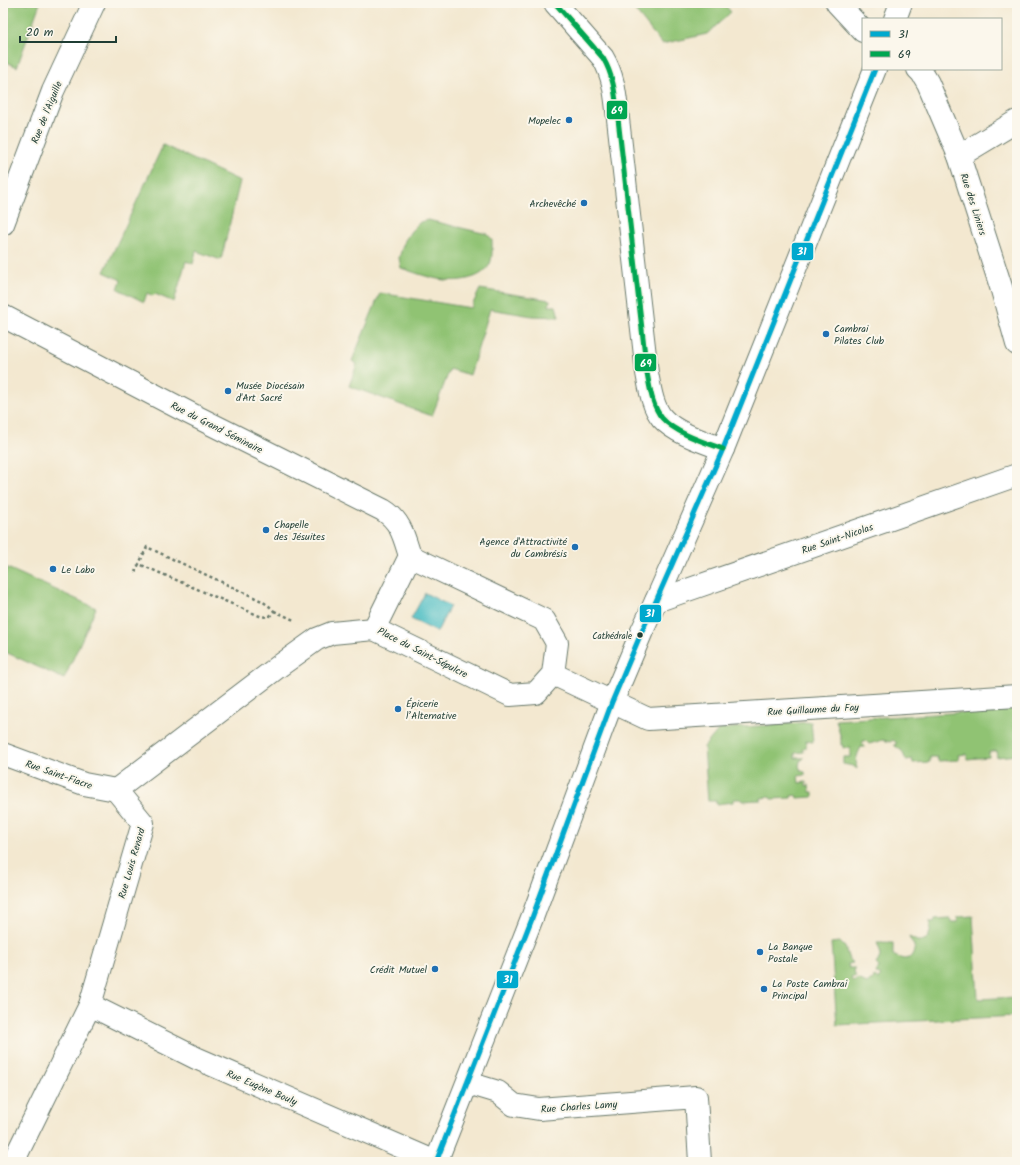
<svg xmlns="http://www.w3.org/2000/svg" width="1020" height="1165" viewBox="0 0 1020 1165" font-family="Kalam,sans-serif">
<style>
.green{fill:#90c373;stroke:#588054}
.water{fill:#51bfc5;stroke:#387e7c}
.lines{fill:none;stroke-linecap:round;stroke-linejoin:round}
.minor-casing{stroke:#69796b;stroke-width:24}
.path{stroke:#69796b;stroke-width:2.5;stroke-dasharray:3 3;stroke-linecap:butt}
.minor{stroke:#fff;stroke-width:22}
.bus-1-casing{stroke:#fbf7ec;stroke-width:8}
.bus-2-casing{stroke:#fbf7ec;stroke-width:8}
.bus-1{stroke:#00a9ce;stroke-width:5}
.bus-2{stroke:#00a651;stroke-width:5}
.poi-dot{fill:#1f6fb2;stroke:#fbf7ec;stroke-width:1.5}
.bus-dot{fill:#1f3d34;stroke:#fbf7ec;stroke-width:1.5}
.labels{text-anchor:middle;stroke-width:4;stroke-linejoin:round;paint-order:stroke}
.bus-label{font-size:9px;fill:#1f3d34;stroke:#fbf7ec;text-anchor:end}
.street-label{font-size:10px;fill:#1f3d34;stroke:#fbf7ec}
.poi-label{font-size:10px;fill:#1f3d34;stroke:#fbf7ec;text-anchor:start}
.line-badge{stroke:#fbf7ec;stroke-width:1.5}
.badge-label{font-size:11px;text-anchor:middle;font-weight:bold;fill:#fff}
</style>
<rect width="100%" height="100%" fill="#fbf7ec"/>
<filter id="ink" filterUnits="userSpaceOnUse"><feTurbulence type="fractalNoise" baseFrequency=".025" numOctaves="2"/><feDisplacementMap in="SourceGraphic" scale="8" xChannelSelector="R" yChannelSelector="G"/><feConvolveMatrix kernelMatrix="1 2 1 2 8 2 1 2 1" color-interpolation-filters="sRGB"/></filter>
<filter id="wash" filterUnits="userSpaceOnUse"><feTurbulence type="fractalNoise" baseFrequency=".012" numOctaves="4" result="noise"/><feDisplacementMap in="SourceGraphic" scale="16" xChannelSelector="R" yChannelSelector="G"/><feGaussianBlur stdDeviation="0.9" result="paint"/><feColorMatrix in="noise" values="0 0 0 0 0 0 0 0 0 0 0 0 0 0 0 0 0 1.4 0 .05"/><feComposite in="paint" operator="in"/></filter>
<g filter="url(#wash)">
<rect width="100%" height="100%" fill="#f3e8d0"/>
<!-- green -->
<g class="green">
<path d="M3 3H40L17 67 3 60Z"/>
<path d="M640 3H723L731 12 707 34 662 44 633 8Z"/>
<path d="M163 145 240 181 221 260 196 251 193 264 186 261 174 302 155 294 153 296 147 293 144 302 118 289 121 280 104 272Z"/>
<path d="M428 220 487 234 492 239C492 247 493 256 490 264 487 270 480 275 474 277 449 286 425 276 401 268L399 258 404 242 411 231 420 222Z"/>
<path d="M480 289 550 300 549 306H556L559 317 532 316 490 309 470 375 450 369 432 416 349 386 357 364 352 361 380 293 471 308Z"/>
<path d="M3 566 96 608 64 679 3 651Z"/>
<path d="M1017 709V755L997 757 996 751 989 752V757L967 759V754L958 755 959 760 938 761 937 757H930V762L913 763 912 759 906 760 902 751 894 745 897 743 893 740 890 742 883 740 869 744 865 740 861 743 865 747H861C857 755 855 760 857 769L853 766 843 764V757H850V748H843V745H841V739L836 720Z"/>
<path d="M811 722 813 742 806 741V748L803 749 804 752 795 753V758H804L800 761 799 766 801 771 805 772V775L798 776 799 783 806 782V786L809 785 810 792H813V797L797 798 796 795 791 796V798L771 799 770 797 761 798V800L742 801 741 799H733V802L716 804V801H708L704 747 719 729Z"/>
<path d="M973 916 978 999 1017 997V1016L837 1025 831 943 840 942 845 947 849 960 853 963 848 964 849 968H855L854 973 856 976 851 978 853 982 858 979 867 983 873 980 874 976 878 979 881 976 876 973 879 967 876 964C882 956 881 952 877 943H893V955C901 959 909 962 913 953 914 950 915 949 914 946 913 943 910 940 909 937L917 941H925C930 935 932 929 929 922H934L935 919 950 918 951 922H958V917Z"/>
</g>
<!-- water -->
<path class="water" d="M425 593 450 606 437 632 411 619Z"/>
</g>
<g filter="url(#ink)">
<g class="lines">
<defs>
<g id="minor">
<path d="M555 3 603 58C613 75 615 92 617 110L647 373C650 388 652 406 662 418 675 433 704 442 723 449"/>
<path d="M837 3 863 31"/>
<path d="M895 19 901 3"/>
<path d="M918 69 922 73 928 83 959 156 1002 290 1017 344"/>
<path d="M959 156 1017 121"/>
<path d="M3 224 53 91 94 3"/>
<path d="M3 316 189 413 383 510C401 521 404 537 410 556"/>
<path d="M656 601 1017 475"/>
<path d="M374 629 510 695 536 693 553 674 557 643 544 620 410 556"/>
<path d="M374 629 410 556"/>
<path d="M553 674 648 719 1017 696"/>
<path d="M3 754 84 784 116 790"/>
<path d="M116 790 278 667 317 639 332 633 374 629"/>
<path d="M90 1005 196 1058 436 1162"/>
<path d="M468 1083 498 1092 514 1105 539 1109 696 1097 700 1162"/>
<path d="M13 1162 90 1005 143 823 116 790"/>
<path d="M436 1162 532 918 612 702 642 631 656 601 723 449 875 69"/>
</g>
</defs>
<!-- minor casing -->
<use href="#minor" class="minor-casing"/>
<!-- path -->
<g class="path">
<path d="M135 572 139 564 262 617 270 616 274 611 269 606 262 601 147 547 139 564"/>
<path d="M274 611 294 620"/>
</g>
<!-- minor -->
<use href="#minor" class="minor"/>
<defs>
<path id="bus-1" d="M436 1162 532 918 612 702 642 631 656 601 723 449 875 69"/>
<path id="bus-2" d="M555 3 603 58C613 75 615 92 617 110L647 373C650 388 652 406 662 418 675 433 704 442 723 449"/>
</defs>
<!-- bus-1 casing -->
<use href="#bus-1" class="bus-1-casing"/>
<!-- bus-2 casing -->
<use href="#bus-2" class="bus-2-casing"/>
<!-- bus-1 -->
<use href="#bus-1" class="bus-1"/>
<!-- bus-2 -->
<use href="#bus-2" class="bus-2"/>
</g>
</g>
<!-- markers -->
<g class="poi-dot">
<circle cx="569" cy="120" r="4"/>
<circle cx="584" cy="203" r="4"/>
<circle cx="826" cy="334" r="4"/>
<circle cx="228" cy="391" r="4"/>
<circle cx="266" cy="530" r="4"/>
<circle cx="575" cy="547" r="4"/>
<circle cx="53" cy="569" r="4"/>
<circle cx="398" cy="709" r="4"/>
<circle cx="760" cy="952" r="4"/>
<circle cx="435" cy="969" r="4"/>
<circle cx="764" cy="989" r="4"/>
</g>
<circle class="bus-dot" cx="640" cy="635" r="3.5"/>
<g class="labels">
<!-- bus labels -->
<g class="bus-label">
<text x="632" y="639">Cathédrale</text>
</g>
<!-- street labels -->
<g class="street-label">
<text transform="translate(46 112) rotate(-68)" y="4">Rue de l'Aiguille</text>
<text transform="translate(974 204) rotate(72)" y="4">Rue des Liniers</text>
<text transform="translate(217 427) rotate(27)" y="4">Rue du Grand Séminaire</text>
<text transform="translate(837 538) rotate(-19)" y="4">Rue Saint-Nicolas</text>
<text transform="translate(423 652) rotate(27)" y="4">Place du Saint-Sépulcre</text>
<text transform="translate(813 709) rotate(-3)" y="4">Rue Guillaume du Fay</text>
<text transform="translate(59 774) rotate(19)" y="4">Rue Saint-Fiacre</text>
<text transform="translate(131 863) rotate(-74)" y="4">Rue Louis Renard</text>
<text transform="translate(262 1087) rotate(23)" y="4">Rue Eugène Bouly</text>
<text transform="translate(579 1106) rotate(-4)" y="4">Rue Charles Lamy</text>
</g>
<!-- poi labels -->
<g class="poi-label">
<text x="561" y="124" text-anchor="end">Mopelec</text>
<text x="576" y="207" text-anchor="end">Archevêché</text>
<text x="834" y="332">Cambrai<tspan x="834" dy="12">Pilates Club</tspan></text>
<text x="236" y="389">Musée Diocésain<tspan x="236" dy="12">d'Art Sacré</tspan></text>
<text x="274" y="528">Chapelle<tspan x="274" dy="12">des Jésuites</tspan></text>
<text x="567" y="545" text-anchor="end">Agence d'Attractivité<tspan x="567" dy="12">du Cambrésis</tspan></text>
<text x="61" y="573">Le Labo</text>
<text x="406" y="707">Épicerie<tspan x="406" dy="12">l’Alternative</tspan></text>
<text x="768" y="950">La Banque<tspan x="768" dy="12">Postale</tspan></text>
<text x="427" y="973" text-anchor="end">Crédit Mutuel</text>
<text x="772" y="987">La Poste Cambrai<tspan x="772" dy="12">Principal</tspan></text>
</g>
</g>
<g class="line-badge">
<rect x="606" y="100" width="22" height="20" rx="4" fill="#00a651"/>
<rect x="791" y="242" width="23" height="19" rx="4" fill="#00a9ce"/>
<rect x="634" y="353" width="23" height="19" rx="4" fill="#00a651"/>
<rect x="639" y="604" width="23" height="19" rx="4" fill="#00a9ce"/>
<rect x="496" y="970" width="23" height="19" rx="4" fill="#00a9ce"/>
</g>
<g class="badge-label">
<text x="617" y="114">69</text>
<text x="802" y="255">31</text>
<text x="646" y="367">69</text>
<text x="650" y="617">31</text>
<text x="508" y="983">31</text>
</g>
<!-- margin -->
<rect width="1020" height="1165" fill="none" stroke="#fbf7ec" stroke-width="16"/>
<!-- legend -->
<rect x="862" y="18" width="140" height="52" fill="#fbf7ec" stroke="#a3ada2"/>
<rect x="870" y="31" width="20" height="6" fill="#00a9ce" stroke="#a3ada2"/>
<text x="898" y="38" font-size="12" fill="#1f3d34">31</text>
<rect x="870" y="51" width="20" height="6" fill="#00a651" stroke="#a3ada2"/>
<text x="898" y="58" font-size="12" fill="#1f3d34">69</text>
<!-- scale -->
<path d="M20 36v6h96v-6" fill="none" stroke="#1f3d34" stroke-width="2"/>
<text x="26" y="36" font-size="12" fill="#1f3d34" stroke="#fbf7ec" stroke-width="3" paint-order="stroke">20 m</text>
</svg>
